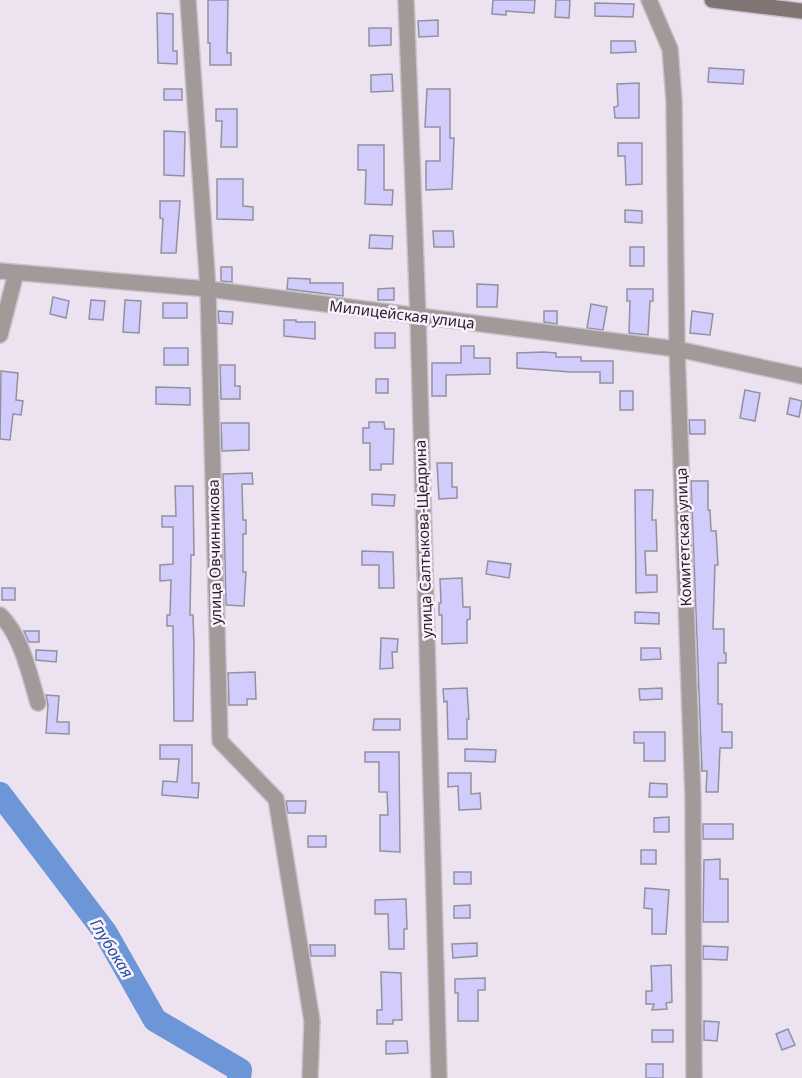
<svg xmlns="http://www.w3.org/2000/svg" width="802" height="1078" viewBox="0 0 802 1078" font-family="'Noto Sans',sans-serif">
<style>
.lines{fill:none;stroke-linecap:round;stroke-linejoin:round}
.river{stroke:#6c96d7;stroke-width:24}
.building{fill:#d1ccfb;stroke:#92919f;stroke-width:1.5}
.minor-casing{stroke:#c9c0cb;stroke-width:18}
.secondary-casing{stroke:#c9c0cb;stroke-width:18}
.minor{stroke:#a19a98;stroke-width:15}
.secondary{stroke:#807572;stroke-width:15}
.labels{text-anchor:middle;stroke-width:5;stroke-linejoin:round;paint-order:stroke}
.street-label{font-size:15px;fill:#231f24;stroke:#fbf0fe}
.water-label{font-size:16px;font-style:italic;fill:#1d509e;stroke:#fbf0fe}
</style>
<rect width="100%" height="100%" fill="#ede3f0"/>
<g class="lines">
<!-- river -->
<path class="river" d="M0 794 105 932 155 1020 240 1070 239 1078"/>
</g>
<!-- building -->
<g class="building">
<path d="M208 0H228L227 53H231V65H210V43H208Z"/>
<path d="M493 0H535L534 13 506 11V15L492 14Z"/>
<path d="M556 0H570L569 18 555 17Z"/>
<path d="M595 3 634 4 633 17 595 16Z"/>
<path d="M157 13 173 14V51H177V64L158 63Z"/>
<path d="M438 20V36L419 37 418 21Z"/>
<path d="M369 28H391V45L369 46Z"/>
<path d="M611 41H635L636 52 611 53Z"/>
<path d="M709 68 744 70 743 84 708 82Z"/>
<path d="M392 74 393 91 371 92V75Z"/>
<path d="M639 83V118H615L614 107 618 106 617 84Z"/>
<rect x="164" y="89" width="18" height="11"/>
<path d="M427 89H450V138H454L452 189 426 190V161H440V127H425Z"/>
<path d="M216 109H237V147H221L222 121H216Z"/>
<path d="M164 131 185 132 184 176 164 175Z"/>
<path d="M618 143H642V184L626 185 625 156H618Z"/>
<path d="M358 145H384V190H393L392 205 365 204 366 170H358Z"/>
<path d="M217 179H243V206L253 207V220L217 219Z"/>
<path d="M160 201H180L176 253H161L163 219 160 218Z"/>
<path d="M625 210 642 211V223L625 222Z"/>
<path d="M433 231H453L454 247H434Z"/>
<path d="M370 235 393 236 392 249 369 248Z"/>
<rect x="630" y="247" width="14" height="19"/>
<path d="M221 267H232V282L221 281Z"/>
<path d="M288 278 310 279V283H343V296L287 289Z"/>
<path d="M477 284 498 285 497 307H477Z"/>
<path d="M394 288V300H378V289Z"/>
<path d="M627 289H653V301H650L648 335 629 333 630 301H627Z"/>
<path d="M53 297 69 301 66 318 50 314Z"/>
<path d="M91 300 105 301 103 320 89 319Z"/>
<path d="M125 300 141 301 139 333 123 332Z"/>
<rect x="163" y="303" width="24" height="15"/>
<path d="M591 304 607 307 603 330 587 328Z"/>
<path d="M218 311 233 312 232 324 219 323Z"/>
<path d="M544 311H557V324L544 322Z"/>
<path d="M692 311 713 314 710 335 690 333Z"/>
<path d="M284 320H296V322H315V339L284 336Z"/>
<rect x="375" y="333" width="20" height="15"/>
<path d="M461 346H474V358H490V374L446 375V396H432V363H461Z"/>
<rect x="164" y="348" width="24" height="17"/>
<path d="M544 352 556 353V357H581V361H613V383H600V372H571L517 368V353Z"/>
<path d="M220 365H235V386H240V399H221Z"/>
<path d="M1 371 18 373 16 400 23 401 21 415 13 414 10 440 0 439Z"/>
<rect x="376" y="379" width="12" height="14"/>
<path d="M156 387 190 388V405L156 404Z"/>
<path d="M745 390 760 393 755 421 740 418Z"/>
<rect x="620" y="391" width="13" height="19"/>
<path d="M790 398 802 401 799 417 787 414Z"/>
<path d="M689 420H705V434H690Z"/>
<path d="M369 422H384L385 429H394L393 464H381V470H370V443H363V428H369Z"/>
<path d="M221 423H249V450L222 451Z"/>
<path d="M437 463H452V487H457V498L439 499Z"/>
<path d="M252 473 253 484H242L243 520H246V534H243V572H246L244 606 226 605 223 474Z"/>
<path d="M691 481H708V510H710L711 531H716L718 565H715L713 629H724V653H726V663H718V704H722V732H732V748H720L718 792H706L707 771H702Z"/>
<path d="M175 486H193L194 555H191L190 615H193L194 645 193 721H174L173 626H167V615H170L171 580 160 581V565L173 564V527H162V516H176Z"/>
<path d="M635 490H653L652 520H656L657 551H645L646 575H657V592L636 593Z"/>
<path d="M372 494 395 495 394 506 372 505Z"/>
<path d="M362 551 393 552 394 588H379V565H362Z"/>
<path d="M488 561 511 564 509 578 486 574Z"/>
<path d="M462 578 463 607H470V619L467 620V643L442 644V615H439V603H441L440 579Z"/>
<rect x="2" y="588" width="13" height="12"/>
<path d="M635 612 659 613V624L635 623Z"/>
<path d="M24 631H39V642H29Z"/>
<path d="M381 638 398 639 397 652H392L393 668 380 669Z"/>
<path d="M641 648H660L661 659 641 660Z"/>
<path d="M36 650 57 651 56 662 36 660Z"/>
<path d="M255 672 256 699H247V705H229L228 673Z"/>
<path d="M467 688 469 719H467V739H448L447 701 444 702 443 689Z"/>
<path d="M662 688V699L640 700 639 689Z"/>
<path d="M46 695 59 696 57 722H69V734L46 733 48 705Z"/>
<path d="M374 719H400V730H373Z"/>
<path d="M634 732H665V761H644V743H634Z"/>
<path d="M160 745H192V783H199L198 798 162 795 163 781 177 782 179 759H160Z"/>
<path d="M465 749 496 750 495 762 465 761Z"/>
<path d="M365 752H399L400 852 380 851V815H388L387 792H379V762H365Z"/>
<path d="M448 773H471V794L480 793 481 809 459 810 458 786 448 787Z"/>
<path d="M650 783 667 784V797H649Z"/>
<path d="M286 801H306L305 813H288Z"/>
<path d="M669 817V832H654V818Z"/>
<rect x="703" y="824" width="30" height="15"/>
<rect x="308" y="836" width="18" height="11"/>
<rect x="641" y="850" width="15" height="14"/>
<path d="M720 859V879H728V922H703L704 860Z"/>
<rect x="454" y="872" width="17" height="12"/>
<path d="M645 888 669 890 666 934H652V909L644 908Z"/>
<path d="M406 899 407 929H404V949H389L388 914H375V900Z"/>
<path d="M470 905V918H454V906Z"/>
<path d="M477 943V956L453 958 452 944Z"/>
<path d="M310 945H335V956H311Z"/>
<path d="M703 946 728 947 727 960 703 959Z"/>
<path d="M671 965 672 1002 666 1003 667 1009 652 1010 654 1004H646V991H652L651 966Z"/>
<path d="M381 972 401 973 402 1020H393V1024H377V1010H382Z"/>
<path d="M485 978V990H478V1021H458V993H455V979Z"/>
<path d="M704 1021 719 1022 717 1041 704 1040Z"/>
<path d="M788 1029 795 1045 782 1050 776 1034Z"/>
<rect x="652" y="1030" width="21" height="12"/>
<path d="M386 1041H407L408 1053 386 1054Z"/>
<rect x="646" y="1064" width="17" height="14"/>
</g>
<g class="lines">
<defs>
<g id="minor">
<path d="M188 0 208 289 220 741 276 799 312 1021 310 1078"/>
<path d="M406 0 418 317 439 1078"/>
<path d="M649 0 670 49 674 100 677 349 693 798 694 1078"/>
<path d="M0 271 208 289 677 349 802 376"/>
<path d="M0 335 16 273"/>
<path d="M0 615C21 634 30 676 38 703"/>
</g>
<path id="secondary" d="M712 0 802 11"/>
</defs>
<!-- minor casing -->
<use href="#minor" class="minor-casing"/>
<!-- secondary casing -->
<use href="#secondary" class="secondary-casing"/>
<!-- minor -->
<use href="#minor" class="minor"/>
<!-- secondary -->
<use href="#secondary" class="secondary"/>
</g>
<g class="labels">
<!-- street labels -->
<g class="street-label">
<text transform="translate(402 315) rotate(7)" y="5">Милицейская улица</text>
<text transform="translate(684 537) rotate(-92)" y="5">Комитетская улица</text>
<text transform="translate(424 539) rotate(-92)" y="5">улица Салтыкова-Щедрина</text>
<text transform="translate(215 552) rotate(-91)" y="5">улица Овчинникова</text>
</g>
<!-- water labels -->
<g class="water-label">
<text transform="translate(112 948) rotate(58)" y="6">Глубокая</text>
</g>
</g>
</svg>
